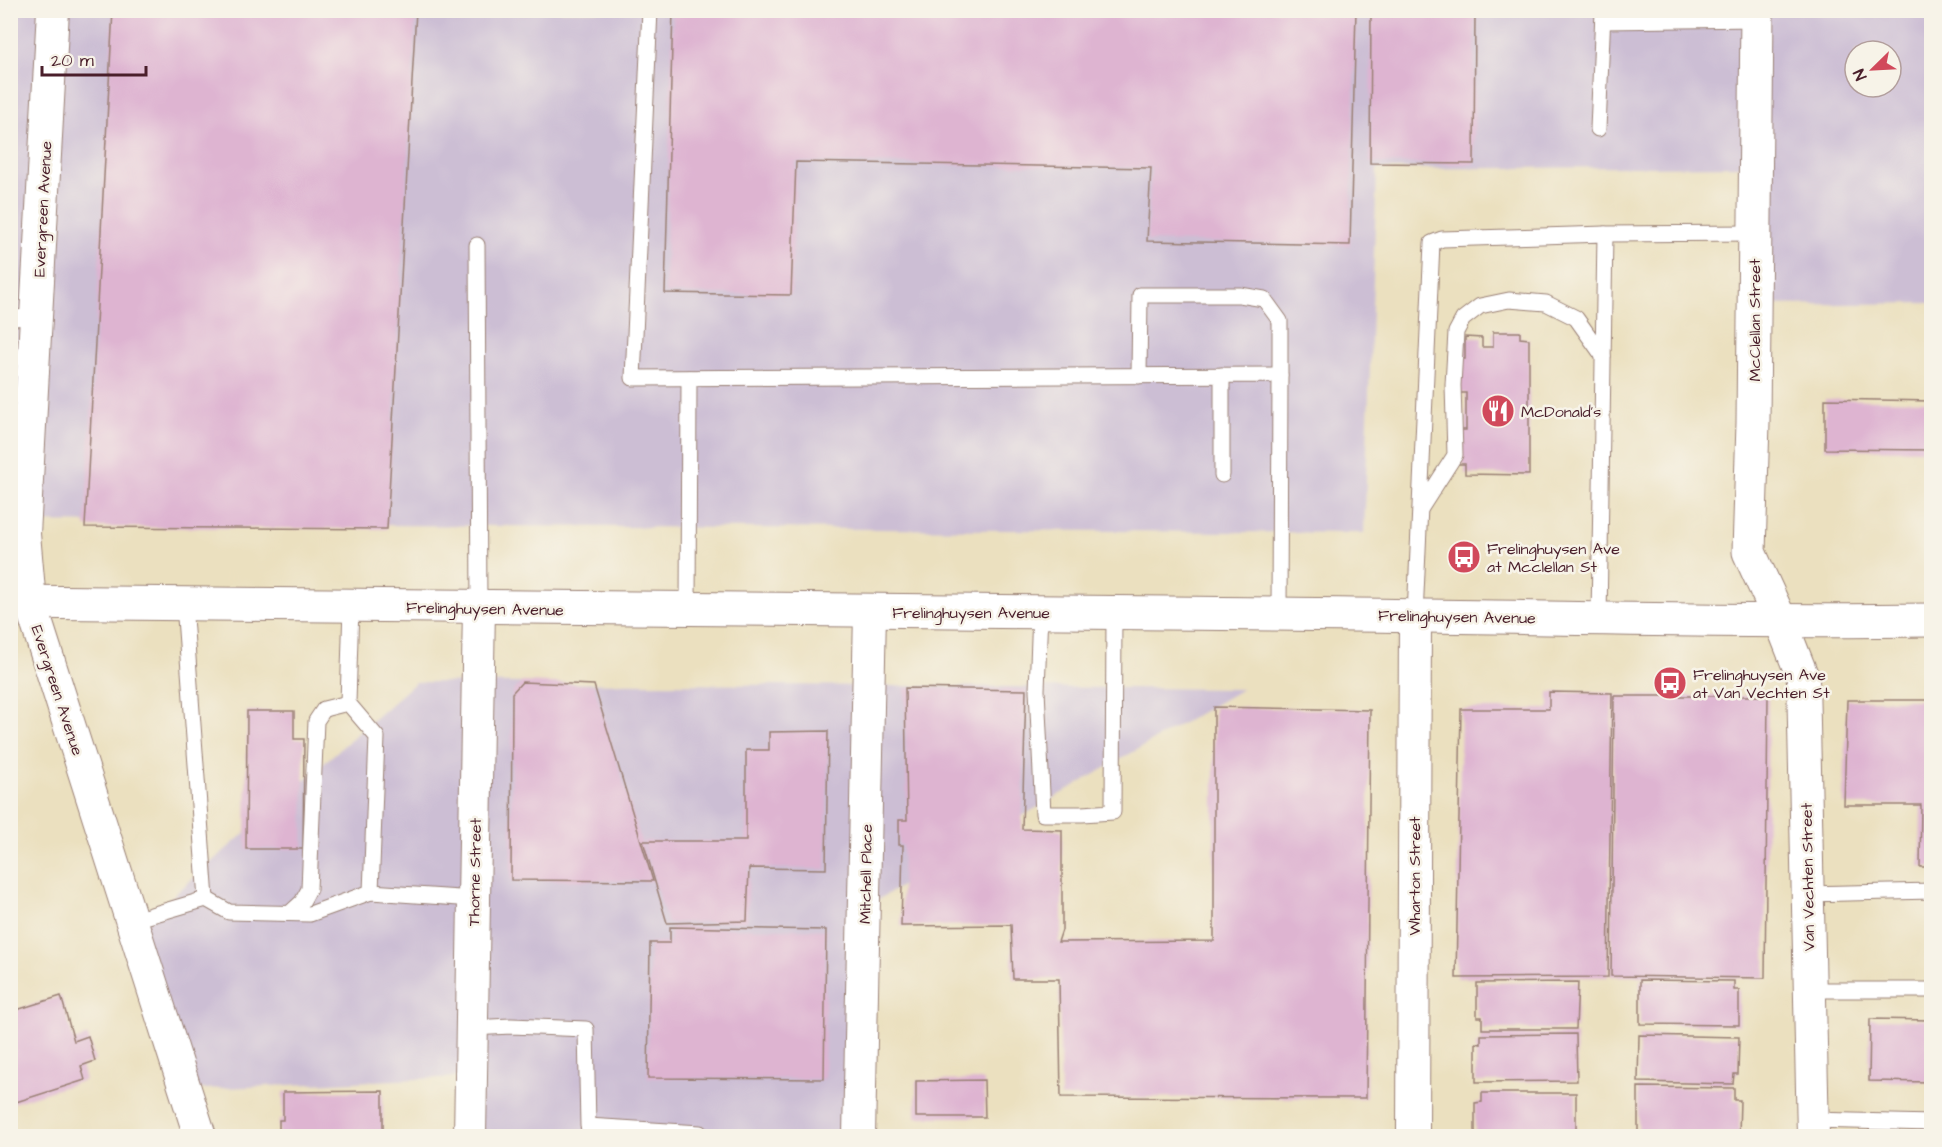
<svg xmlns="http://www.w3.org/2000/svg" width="1942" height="1147" viewBox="0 0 1942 1147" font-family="'Architects Daughter',sans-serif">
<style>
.industrial{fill:#ccbed4;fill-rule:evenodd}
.building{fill:#deb4d1}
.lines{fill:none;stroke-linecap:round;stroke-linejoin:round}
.service-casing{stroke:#9a8075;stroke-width:17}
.minor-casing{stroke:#9a8075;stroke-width:34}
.secondary-casing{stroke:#9a8075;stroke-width:35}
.primary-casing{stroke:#9a8075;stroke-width:35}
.service{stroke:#fff;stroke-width:15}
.minor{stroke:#fff;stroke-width:32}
.secondary{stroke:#fff;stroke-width:33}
.primary{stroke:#fff;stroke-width:33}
.labels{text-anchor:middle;stroke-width:5;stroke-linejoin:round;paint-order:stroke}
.street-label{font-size:16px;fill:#4a1f2b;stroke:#f7f3e8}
.poi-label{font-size:16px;fill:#4a1f2b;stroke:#f7f3e8;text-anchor:start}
</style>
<rect width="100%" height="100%" fill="#f7f3e8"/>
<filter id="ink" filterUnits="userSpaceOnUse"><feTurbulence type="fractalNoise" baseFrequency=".0167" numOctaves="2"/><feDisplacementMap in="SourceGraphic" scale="12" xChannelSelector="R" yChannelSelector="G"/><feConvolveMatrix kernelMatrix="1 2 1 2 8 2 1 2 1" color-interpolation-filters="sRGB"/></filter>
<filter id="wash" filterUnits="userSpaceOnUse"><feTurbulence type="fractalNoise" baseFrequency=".008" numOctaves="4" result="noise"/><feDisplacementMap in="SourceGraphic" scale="24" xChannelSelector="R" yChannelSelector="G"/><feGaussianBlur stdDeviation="1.35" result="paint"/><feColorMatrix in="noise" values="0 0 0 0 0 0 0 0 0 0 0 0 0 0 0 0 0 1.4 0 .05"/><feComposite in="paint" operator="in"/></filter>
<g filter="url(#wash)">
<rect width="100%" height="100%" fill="#ebe0bf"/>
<!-- industrial -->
<g class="industrial">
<path d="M11 11H1931V303L1754 305 1750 166 1377 169 1364 533 11 522ZM1855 51H1891V87H1855Z"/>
<path d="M416 682 1242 689 867 906V1136H479L480 1076 185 1090 140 925Z"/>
</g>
<g id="blocks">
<!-- building -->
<g class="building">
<path d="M113 10H416L387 529 85 527Z"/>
<path d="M673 10H1063L1170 15V10H1356L1350 245 1147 241 1151 168 796 162 791 295 665 293Z"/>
<path d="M1371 10H1475L1474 164 1370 163Z"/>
<path d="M1493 332H1520V338L1529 339V475L1465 474V464H1457L1458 430H1466V393H1457V359H1465V337L1482 338V347H1493Z"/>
<path d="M1825 399 1932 401V450L1825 449Z"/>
<path d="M522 682 594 685 653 881 511 880 512 693Z"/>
<path d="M905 688 1026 690 1022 829 1062 830V930L1058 942 1214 941V707L1370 710 1366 1098 1061 1097 1059 979H1013L1011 925 901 926 903 845H899V820H907Z"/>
<path d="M1549 692 1612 693 1608 977 1456 978 1461 709H1549Z"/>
<path d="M1614 696H1768L1765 978 1611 976Z"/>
<path d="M1847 700H1932V867H1920L1921 805H1844Z"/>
<path d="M247 711H294V739H304L303 849H246Z"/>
<path d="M828 731 826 869 749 868 747 921 667 923 643 841H746V750H769V732Z"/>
<path d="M670 927 826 930 824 1079 648 1078 650 943H670Z"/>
<path d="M1640 980 1734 981V990H1739V1025L1640 1024Z"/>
<path d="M1578 982 1576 1029H1482V1017H1477V983Z"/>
<path d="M61 996 74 1041 88 1036 95 1061 81 1066 85 1080 10 1104V1012Z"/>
<path d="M1870 1019 1932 1020V1082L1869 1081Z"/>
<path d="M1576 1034 1577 1081 1476 1082V1043L1481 1044V1035Z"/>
<path d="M1639 1035 1739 1037 1738 1074H1734L1733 1084 1638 1082Z"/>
<path d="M984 1080 985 1117H916V1081Z"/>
<path d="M1638 1087 1734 1088V1100H1740L1739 1135 1638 1133Z"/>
<path d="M383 1091V1136H279V1120H283V1092Z"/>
<path d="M1482 1093H1576V1136H1475V1103L1482 1102Z"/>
</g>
</g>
</g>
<g filter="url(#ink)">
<use href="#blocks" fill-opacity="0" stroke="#9a8075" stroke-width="1.5"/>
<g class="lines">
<defs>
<g id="service">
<path d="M650 10 633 378 1280 375 1279 614"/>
<path d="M1603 21 1757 19"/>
<path d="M1598 129 1603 12"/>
<path d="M1605 234 1755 233"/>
<path d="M477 245 479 607"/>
<path d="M10 318 36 317"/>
<path d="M1222 375V475"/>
<path d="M1139 376 1140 295H1240L1264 299 1280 321V375"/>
<path d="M1421 508 1455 455 1453 385 1456 332 1463 319 1480 306 1509 300 1546 303 1576 318 1603 356"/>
<path d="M351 606 348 703 377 737 371 892"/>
<path d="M688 610 689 378"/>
<path d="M1040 612 1037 690 1043 814H1082L1113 812 1114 613"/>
<path d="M1415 616 1432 243 1442 239 1605 234 1599 619"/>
<path d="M1807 894 1932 891"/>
<path d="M206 899 229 912 310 914 371 892 474 899"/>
<path d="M290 913 302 902 309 889 316 721 324 709 348 703"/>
<path d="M131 921 206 899 184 604"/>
<path d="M1809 990H1932"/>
<path d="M472 1028 511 1026 586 1029 588 1126 700 1133"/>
<path d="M1812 1120 1932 1123"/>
</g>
<g id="minor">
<path d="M53 10 24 534 30 602 200 1136"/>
<path d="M1781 622 1803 678 1813 1136"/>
<path d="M470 1136 479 607"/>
<path d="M859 1136 870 612"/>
<path d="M1413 1136 1415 616"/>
</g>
<path id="secondary" d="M1757 10 1753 423 1749 552 1781 622"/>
<path id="primary" d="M10 602C432 608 854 611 1275 614 1494 616 1713 623 1932 620"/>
</defs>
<!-- service casing -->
<use href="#service" class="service-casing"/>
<!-- minor casing -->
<use href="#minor" class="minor-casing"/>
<!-- secondary casing -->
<use href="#secondary" class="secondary-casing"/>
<!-- primary casing -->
<use href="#primary" class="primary-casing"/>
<!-- service -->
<use href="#service" class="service"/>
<!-- minor -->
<use href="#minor" class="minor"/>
<!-- secondary -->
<use href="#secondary" class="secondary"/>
<!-- primary -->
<use href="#primary" class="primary"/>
</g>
</g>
<!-- icons -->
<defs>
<symbol id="restaurant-disc" viewBox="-11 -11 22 22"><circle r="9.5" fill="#d1495b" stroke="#f7f3e8"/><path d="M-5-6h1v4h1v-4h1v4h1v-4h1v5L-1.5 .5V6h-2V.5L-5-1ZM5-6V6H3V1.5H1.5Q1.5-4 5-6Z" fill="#fff"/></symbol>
<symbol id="bus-disc" viewBox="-11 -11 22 22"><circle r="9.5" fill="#d1495b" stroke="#f7f3e8"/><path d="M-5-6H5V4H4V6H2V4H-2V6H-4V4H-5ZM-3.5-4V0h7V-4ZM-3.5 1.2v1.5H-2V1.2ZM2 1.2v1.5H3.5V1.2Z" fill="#fff"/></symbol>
</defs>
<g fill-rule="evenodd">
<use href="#restaurant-disc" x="1479" y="392" width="38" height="38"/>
<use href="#bus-disc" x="1445" y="538" width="38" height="38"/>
<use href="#bus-disc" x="1651" y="664" width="38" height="38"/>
</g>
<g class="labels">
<!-- street labels -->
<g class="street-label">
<text transform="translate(42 209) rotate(-87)" y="6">Evergreen Avenue</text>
<text transform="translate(1754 320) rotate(-90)" y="6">McClellan Street</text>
<text transform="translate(485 608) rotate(1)" y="6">Frelinghuysen Avenue</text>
<text x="971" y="618">Frelinghuysen Avenue</text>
<text transform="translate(1457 616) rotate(1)" y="6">Frelinghuysen Avenue</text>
<text transform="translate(58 690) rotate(72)" y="6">Evergreen Avenue</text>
<text transform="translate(474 872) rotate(-89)" y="6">Thorne Street</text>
<text transform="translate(865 874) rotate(-89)" y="6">Mitchell Place</text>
<text transform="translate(1414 876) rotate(-90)" y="6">Wharton Street</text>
<text transform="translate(1807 877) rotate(-91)" y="6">Van Vechten Street</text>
</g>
<!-- poi labels -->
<g class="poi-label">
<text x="1521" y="417">McDonald's</text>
<text x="1487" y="554">Frelinghuysen Ave<tspan x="1487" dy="18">at Mcclellan St</tspan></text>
<text x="1693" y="680">Frelinghuysen Ave<tspan x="1693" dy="18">at Van Vechten St</tspan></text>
</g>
</g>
<!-- margin -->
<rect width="1942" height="1147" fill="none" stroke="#f7f3e8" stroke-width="36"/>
<!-- north arrow -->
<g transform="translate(1873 69) rotate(246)"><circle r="28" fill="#f7f3e8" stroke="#b29e9c" stroke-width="1.5"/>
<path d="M0-4.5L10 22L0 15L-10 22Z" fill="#d1495b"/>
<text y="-9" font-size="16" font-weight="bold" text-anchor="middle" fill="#4a1f2b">N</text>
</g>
<!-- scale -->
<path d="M42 66v9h104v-9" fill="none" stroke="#4a1f2b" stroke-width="3"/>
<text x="51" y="66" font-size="18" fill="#4a1f2b" stroke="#f7f3e8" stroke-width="4.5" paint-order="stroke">20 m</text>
</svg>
